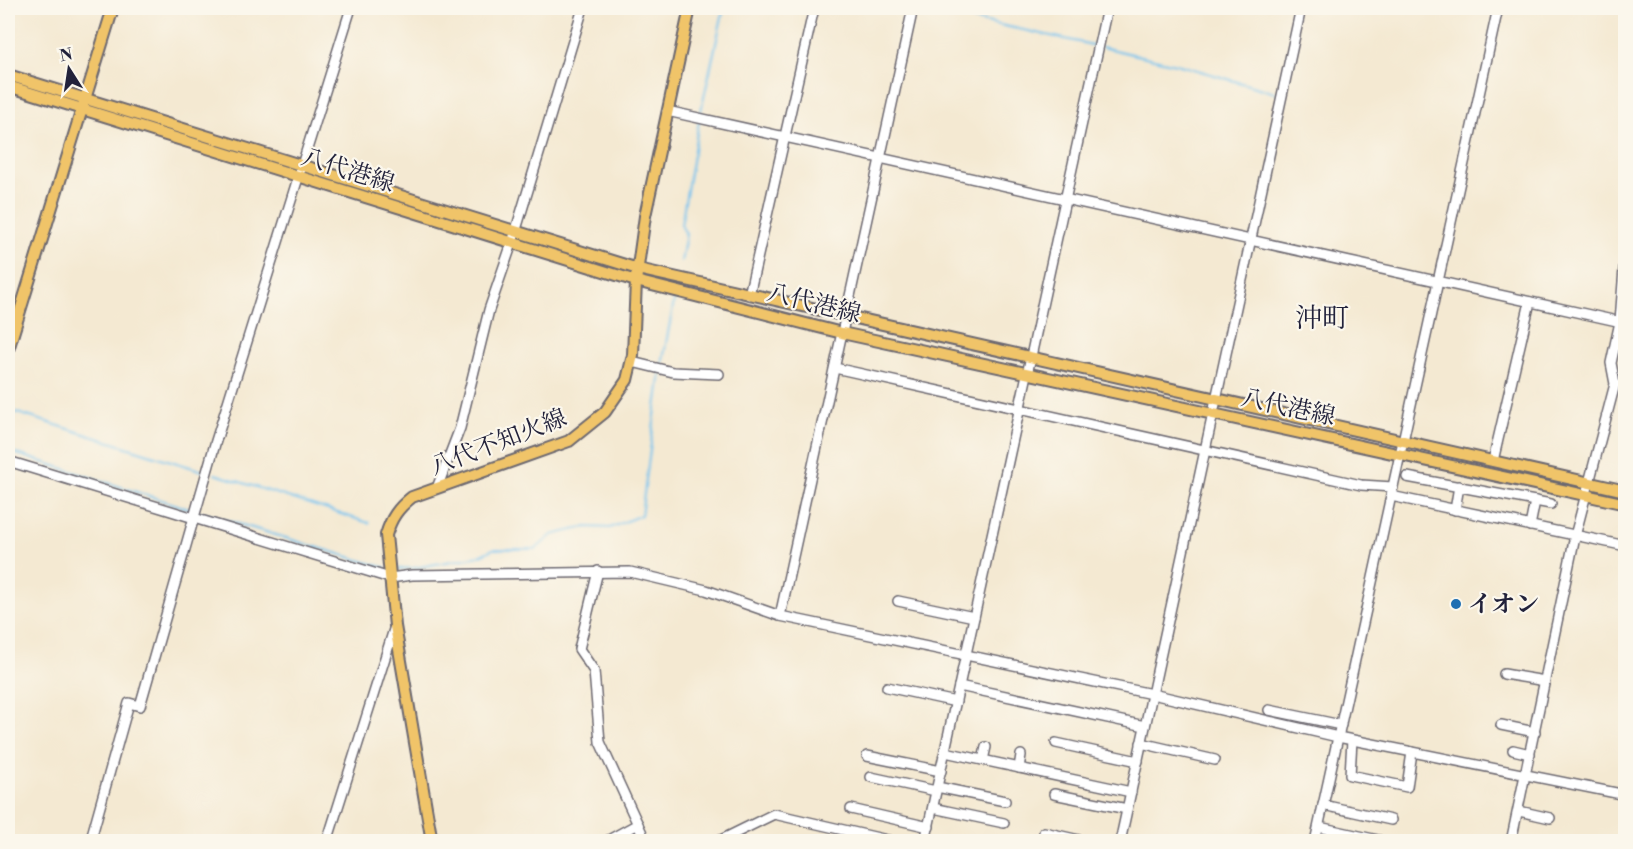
<svg xmlns="http://www.w3.org/2000/svg" width="1633" height="849" viewBox="0 0 1633 849" font-family="'Libre Bodoni','Noto Serif JP',serif">
<style>
.lines{fill:none;stroke-linecap:round;stroke-linejoin:round}
.stream{stroke:#73c2ee;stroke-width:2}
.minor-casing{stroke:#6c6870;stroke-width:12}
.major-casing{stroke:#6c6870;stroke-width:14}
.minor{stroke:#fff;stroke-width:9}
.major{stroke:#f0c469;stroke-width:10}
.poi-dot{fill:#1f6fb2;stroke:#fbf7ec;stroke-width:2}
.labels{text-anchor:middle;stroke-width:4.5;stroke-linejoin:round;paint-order:stroke}
.street-label{font-size:24px;fill:#22223b;stroke:#fbf7ec}
.poi-label{font-size:24px;font-weight:bold;fill:#22223b;stroke:#fbf7ec;text-anchor:start}
.quarter-label{font-size:27px;fill:#22223b;stroke:#fbf7ec}
</style>
<rect width="100%" height="100%" fill="#fbf7ec"/>
<filter id="ink" filterUnits="userSpaceOnUse"><feTurbulence type="fractalNoise" baseFrequency=".0167" numOctaves="2"/><feDisplacementMap in="SourceGraphic" scale="12" xChannelSelector="R" yChannelSelector="G"/><feConvolveMatrix kernelMatrix="1 2 1 2 8 2 1 2 1" color-interpolation-filters="sRGB"/></filter>
<filter id="wash" filterUnits="userSpaceOnUse"><feTurbulence type="fractalNoise" baseFrequency=".008" numOctaves="4" result="noise"/><feDisplacementMap in="SourceGraphic" scale="24" xChannelSelector="R" yChannelSelector="G"/><feGaussianBlur stdDeviation="1.35" result="paint"/><feColorMatrix in="noise" values="0 0 0 0 0 0 0 0 0 0 0 0 0 0 0 0 0 1.4 0 .05"/><feComposite in="paint" operator="in"/></filter>
<g filter="url(#wash)">
<rect width="100%" height="100%" fill="#f4e9d2"/>
<g class="lines">
<!-- stream -->
<g class="stream">
<path d="M921 8 1097 46"/>
<path d="M1102 47 1180 65 1279 94"/>
<path d="M700 115 724 8"/>
<path d="M681 262 686 234 681 225 699 121"/>
<path d="M662 365 675 296"/>
<path d="M8 410 203 471"/>
<path d="M8 451 193 510"/>
<path d="M215 474 369 523"/>
<path d="M199 512 386 568"/>
<path d="M392 569 414 568 479 556 493 549H536L552 535 586 527 610 528 641 515 661 372"/>
</g>
</g>
</g>
<g filter="url(#ink)">
<g class="lines">
<defs>
<g id="minor">
<path d="M667 111 1626 323"/>
<path d="M749 295 814 8"/>
<path d="M632 362 673 372 719 374"/>
<path d="M835 368 1361 485 1393 487"/>
<path d="M8 461 390 578 412 575 630 572 706 590 780 616 1152 694 1338 737 1626 795"/>
<path d="M1493 461 1530 302"/>
<path d="M1407 477 1551 504"/>
<path d="M437 488 460 428 489 310 512 243 583 8"/>
<path d="M1391 496 1626 546"/>
<path d="M1455 510 1459 486"/>
<path d="M1530 526 1535 501"/>
<path d="M598 571 579 649 594 671 600 742 646 842"/>
<path d="M898 601 974 617"/>
<path d="M780 616 913 8"/>
<path d="M1504 674 1545 681"/>
<path d="M959 686 1145 726"/>
<path d="M887 687 956 702"/>
<path d="M1269 710 1341 725"/>
<path d="M1501 725 1535 732"/>
<path d="M1352 740 1350 775 1407 787 1412 752"/>
<path d="M1056 743 1138 761"/>
<path d="M1141 743 1215 760"/>
<path d="M1513 750 1530 754"/>
<path d="M945 752 1131 792"/>
<path d="M867 756 941 771"/>
<path d="M983 760 986 747"/>
<path d="M1019 768 1021 755"/>
<path d="M871 777 936 791"/>
<path d="M937 787 1005 801"/>
<path d="M1054 794 1127 809"/>
<path d="M1323 805 1391 820"/>
<path d="M933 808 1004 823"/>
<path d="M851 809 929 827"/>
<path d="M1519 811 1550 818"/>
<path d="M1319 827 1387 842"/>
<path d="M1044 832 1088 842"/>
<path d="M90 842 129 703 140 706 215 444 351 8"/>
<path d="M327 842 395 626"/>
<path d="M605 842 638 824"/>
<path d="M717 842 774 814 896 842"/>
<path d="M925 842 1107 8"/>
<path d="M1120 842 1301 8"/>
<path d="M1315 842 1498 8"/>
<path d="M1511 842 1575 536 1615 384 1611 363 1620 322 1626 242"/>
</g>
<g id="major">
<path d="M8 75 638 269 1626 491"/>
<path d="M8 86 636 281 842 333 1626 504"/>
<path d="M8 350 113 8"/>
<path d="M432 842 395 626 386 535C391 518 398 508 412 497L569 441 605 412 627 380 633 355 636 281 645 216 690 8"/>
</g>
</defs>
<!-- minor casing -->
<use href="#minor" class="minor-casing"/>
<!-- major casing -->
<use href="#major" class="major-casing"/>
<!-- minor -->
<use href="#minor" class="minor"/>
<!-- major -->
<use href="#major" class="major"/>
</g>
</g>
<!-- markers -->
<circle class="poi-dot" cx="1456" cy="604" r="6"/>
<g class="labels">
<!-- street labels -->
<g class="street-label">
<text transform="translate(348 170) rotate(17)" y="8">八代港線</text>
<text transform="translate(814 303) rotate(14)" y="8">八代港線</text>
<text transform="translate(1288 407) rotate(12)" y="8">八代港線</text>
<text transform="translate(498 442) rotate(-21)" y="8">八代不知火線</text>
</g>
<!-- poi labels -->
<g class="poi-label">
<text x="1468" y="612">イオン</text>
</g>
<!-- quarter labels -->
<g class="quarter-label">
<text x="1322" y="327">沖町</text>
</g>
</g>
<!-- margin -->
<rect width="1633" height="849" fill="none" stroke="#fbf7ec" stroke-width="30"/>
<!-- north arrow -->
<g transform="translate(69 69) rotate(348)" stroke="#fbf7ec" stroke-width="4.5" paint-order="stroke">
<path d="M0-4.5L10 22L0 15L-10 22Z" fill="#22223b"/>
<text y="-9" font-size="16" font-weight="bold" text-anchor="middle" fill="#22223b">N</text>
</g>
</svg>
